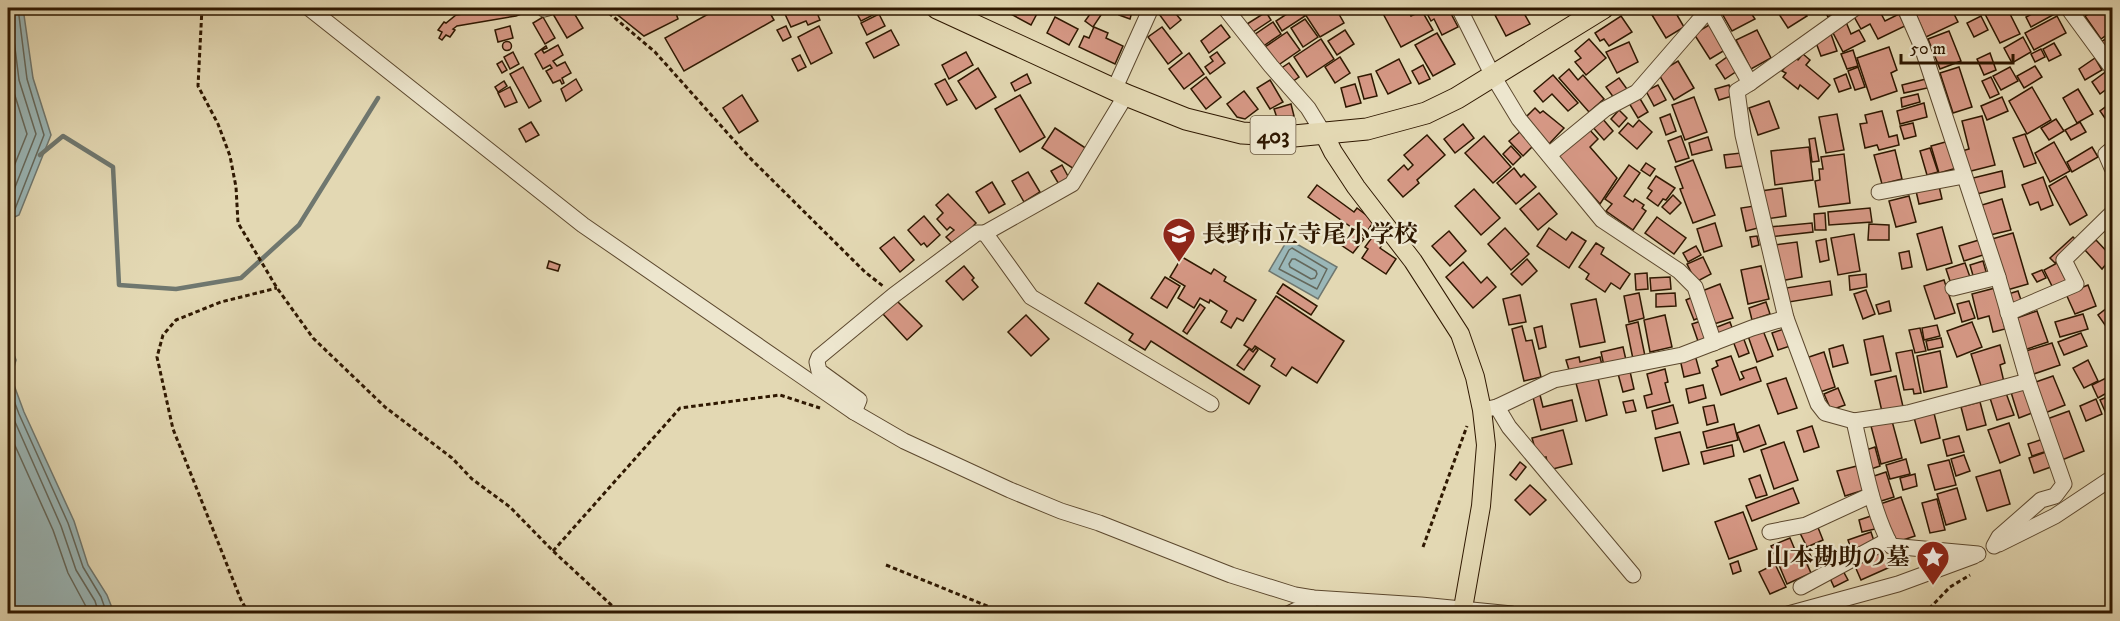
<svg xmlns="http://www.w3.org/2000/svg" width="2120" height="621" viewBox="0 0 2120 621" font-family="'IM FELL DW Pica','Noto Serif JP',serif">
<style>
.water{fill:#9ab7b8;stroke:#6f776f;stroke-width:1.5}
.lines{fill:none;stroke-linecap:round;stroke-linejoin:round}
.shore{stroke:#64685c;stroke-width:1.5}
.stream{stroke:#6f776f;stroke-width:4.5}
.building{fill:#d69885;stroke:#2f1801;stroke-width:1.5}
.minor-casing{stroke:#5c482e;stroke-width:17}
.major-casing{stroke:#2f1801;stroke-width:20}
.highway-casing{stroke:#2f1801;stroke-width:23}
.path{stroke:#2f1801;stroke-width:3;stroke-dasharray:4.5 3;stroke-linecap:butt}
.minor{stroke:#ede6ce;stroke-width:15}
.major{stroke:#e3d8b3;stroke-width:18}
.highway{stroke:#e3d8b3;stroke-width:21}
.labels{text-anchor:middle;stroke-width:4.5;stroke-linejoin:round;paint-order:stroke}
.shield{fill:#ede6ce;stroke:#68563e;stroke-width:1.5}
.shield-label{font-size:22px;font-weight:bold;fill:#2f1801}
.poi-label{font-size:24px;font-weight:bold;fill:#2f1801;stroke:#ede6ce;text-anchor:start}
</style>
<rect width="100%" height="100%" fill="#e3d8b3"/>
<filter id="stains"><feTurbulence type="fractalNoise" baseFrequency=".00333" numOctaves="4"/><feColorMatrix values="0 0 0 0 .2 0 0 0 0 .09 0 0 0 0 .02 0 0 0 .5 -.17"/></filter>
<radialGradient id="worn" r=".72"><stop offset=".6" stop-color="#630" stop-opacity="0"/><stop offset="1" stop-color="#630" stop-opacity=".3"/></radialGradient>
<!-- water -->
<g class="water">
<path d="M8 8H23L33 78 51 135 19 215 8 220Z"/>
<path d="M1288 239 1337 267 1318 299 1269 271Z"/>
<path d="M8 339 16 360 11 377 24 412 74 521 88 565 107 595 114 613H8Z"/>
</g>
<g class="lines">
<!-- shore -->
<g class="shore">
<path d="M8 65 11 83 27 134 8 181"/>
<path d="M8 205 36 134 19 80 10 8"/>
<path d="M8 213 15 209 44 135 27 79 18 8"/>
<path d="M1292 248 1327 269 1317 289 1279 269 1289 250Z"/>
<path d="M1292 259H1295L1316 271 1317 274 1315 278 1311 279 1290 267 1289 264Z"/>
<path d="M8 385 19 414 68 523 83 567 101 597 107 614"/>
<path d="M8 406 61 526 76 570 95 601 99 614"/>
<path d="M8 430 53 530 68 573 90 614"/>
</g>
<!-- stream -->
<path class="stream" d="M40 155 63 136 113 167 119 285 176 289 241 278 299 225 378 98"/>
</g>
<!-- building -->
<g class="building">
<path d="M440 8H479L441 13Z"/>
<path d="M505 8H537L516 16 457 26 453 29 455 30 450 37 446 35 442 40 439 38 442 32 438 30 444 22 446 23 456 15Z"/>
<path d="M564 8H571L583 28 567 38 553 14Z"/>
<path d="M609 8H674L678 19 644 36Z"/>
<path d="M719 8H767L774 20 684 71 665 38Z"/>
<path d="M794 8H815L820 20 808 25 806 21 791 27 784 12Z"/>
<path d="M861 8H872L875 14 861 21 855 10Z"/>
<path d="M1000 8H1040L1031 25Z"/>
<path d="M1122 8H1133L1130 19 1119 15Z"/>
<path d="M1168 8H1171L1181 20 1170 29 1159 14Z"/>
<path d="M1296 8H1299L1305 16 1282 31 1276 21Z"/>
<path d="M1301 8H1326L1329 13 1336 9 1344 23 1320 37Z"/>
<path d="M1380 8H1407L1411 16 1422 11 1433 30 1401 47Z"/>
<path d="M1424 8H1448L1458 27 1442 35 1434 19 1431 21Z"/>
<path d="M1511 8H1521L1530 24 1506 36 1495 15Z"/>
<path d="M1665 8H1673L1684 27 1666 38 1652 15Z"/>
<path d="M1725 8H1761L1751 13 1755 19 1732 31 1720 10Z"/>
<path d="M1775 8H1801L1807 16 1788 28Z"/>
<path d="M1823 8H1838L1839 10 1828 17Z"/>
<path d="M1862 8H1878L1885 21 1899 14 1905 26 1878 39 1870 24 1861 29 1852 13Z"/>
<path d="M1913 8H1951L1958 22 1926 37Z"/>
<path d="M1993 8H2007L2020 34 2000 43 1984 12Z"/>
<path d="M2044 8H2060L2062 10 2031 27 2026 17Z"/>
<path d="M2098 8H2106L2112 18V31L2101 39 2085 16Z"/>
<path d="M1093 10 1101 15 1093 27 1085 21Z"/>
<path d="M1266 12 1271 20 1253 32 1247 24Z"/>
<path d="M879 14 885 26 867 35 861 23Z"/>
<path d="M1621 16 1632 32 1609 46 1604 39 1600 41 1595 33Z"/>
<path d="M1981 16 1988 30 1974 37 1967 23Z"/>
<path d="M2057 16 2066 33 2034 50 2025 33Z"/>
<path d="M543 17 555 38 545 44 533 23Z"/>
<path d="M1055 17 1078 29 1069 45 1047 33Z"/>
<path d="M1305 19 1318 37 1303 47 1291 28Z"/>
<path d="M1273 22 1281 34 1262 47 1254 35Z"/>
<path d="M1846 22 1851 34 1859 30 1865 41 1843 52 1831 29Z"/>
<path d="M1221 25 1230 37 1209 53 1201 41Z"/>
<path d="M1709 25 1725 50 1710 59 1694 34Z"/>
<path d="M510 26 513 38 498 42 495 30Z"/>
<path d="M786 26 791 37 783 41 777 30Z"/>
<path d="M819 26 832 53 811 64 798 37Z"/>
<path d="M1094 27 1108 33 1106 38 1123 46 1115 64 1079 47 1084 36 1089 38Z"/>
<path d="M1162 27 1182 53 1168 64 1148 37Z"/>
<path d="M891 30 899 45 874 58 866 43Z"/>
<path d="M1345 30 1354 44 1337 55 1328 41Z"/>
<path d="M1757 30 1771 58 1751 69 1736 40Z"/>
<path d="M1949 31 1961 61 1940 69 1928 39Z"/>
<path d="M1287 32 1300 50 1277 66 1265 47Z"/>
<path d="M1437 33 1455 64 1433 76 1415 45Z"/>
<path d="M1831 34 1837 51 1821 56 1815 40Z"/>
<path d="M2112 35V55L2109 58 2099 43Z"/>
<path d="M2023 37 2031 52 2012 63 2004 48Z"/>
<path d="M1321 39 1334 59 1307 77 1294 57Z"/>
<path d="M1589 39 1606 58 1586 75 1575 62 1581 58 1575 51Z"/>
<circle cx="507" cy="46" r="4.5"/>
<path d="M1629 42 1638 62 1617 73 1606 52Z"/>
<path d="M2054 43 2061 55 2049 61 2043 49Z"/>
<path d="M558 45 563 55 553 61 557 66 565 62 571 73 562 78 564 83 562 84 560 80 553 83 546 71 552 68 550 65 543 69 535 54 546 46 547 48 542 50 544 53Z"/>
<path d="M1889 47 1897 70 1891 73 1897 91 1871 100 1857 58Z"/>
<path d="M2041 49 2045 57 2035 62 2031 54Z"/>
<path d="M1853 50 1858 66 1847 69 1841 54Z"/>
<path d="M513 52 519 64 510 69 504 57Z"/>
<path d="M966 52 973 65 949 79 942 65Z"/>
<path d="M1217 52 1225 63 1210 74 1205 67 1213 61 1210 57Z"/>
<path d="M1189 53 1204 74 1184 89 1169 69Z"/>
<path d="M1990 53 1996 70 1984 75 1977 59Z"/>
<path d="M1803 54 1810 60 1806 65 1830 85 1818 99 1800 85 1798 89 1783 77 1786 73 1782 71 1794 56 1798 60Z"/>
<path d="M800 55 806 67 798 71 792 59Z"/>
<path d="M1340 57 1350 73 1335 83 1325 67Z"/>
<path d="M1727 57 1737 71 1725 79 1716 65Z"/>
<path d="M2095 58 2102 70 2085 80 2079 69Z"/>
<path d="M1399 59 1411 83 1388 94 1376 71Z"/>
<path d="M502 61 507 70 502 73 497 64Z"/>
<path d="M1678 61 1694 88 1674 100 1658 73Z"/>
<path d="M1289 63 1299 77 1289 84 1280 69Z"/>
<path d="M1423 65 1430 79 1419 84 1412 71Z"/>
<path d="M2035 66 2042 77 2024 88 2017 76Z"/>
<path d="M523 67 541 101 529 108 510 74Z"/>
<path d="M1858 67 1865 87 1855 90 1848 71Z"/>
<path d="M1959 67 1972 107 1953 113 1940 73Z"/>
<path d="M2010 67 2018 81 2001 90 1993 76Z"/>
<path d="M978 68 996 97 976 109 958 81Z"/>
<path d="M1569 69 1578 80 1583 75 1604 99 1589 112 1559 78Z"/>
<path d="M2108 70 2112 76V85L2100 94 2092 82Z"/>
<path d="M1027 74 1031 83 1015 91 1011 83Z"/>
<path d="M1371 74 1377 96 1364 99 1358 77Z"/>
<path d="M1846 74 1851 88 1839 92 1834 79Z"/>
<path d="M1553 75 1578 103 1568 111 1552 94 1543 102 1534 91Z"/>
<path d="M1206 77 1221 97 1206 109 1191 89Z"/>
<path d="M1991 77 1999 94 1990 98 1982 81Z"/>
<path d="M1619 78 1627 89 1614 98 1606 87Z"/>
<path d="M1930 78 1932 87 1904 93 1902 85Z"/>
<path d="M576 79 582 90 566 101 561 89Z"/>
<path d="M945 79 957 100 947 105 935 84Z"/>
<path d="M1270 80 1283 102 1270 109 1257 88Z"/>
<path d="M504 81 507 86 498 92 495 87Z"/>
<path d="M1355 84 1361 103 1346 107 1341 88Z"/>
<path d="M1658 85 1666 100 1654 106 1646 91Z"/>
<path d="M1729 85 1732 96 1719 100 1715 89Z"/>
<path d="M510 87 517 102 505 107 498 93Z"/>
<path d="M2032 87 2051 120 2027 134 2009 101Z"/>
<path d="M2078 89 2093 114 2077 123 2063 98Z"/>
<path d="M1244 91 1258 109 1245 119 1237 117 1227 104Z"/>
<path d="M1918 94 1920 102 1902 107 1901 98Z"/>
<path d="M742 95 758 121 739 133 723 108Z"/>
<path d="M1020 95 1045 137 1020 152 995 109Z"/>
<path d="M1639 97 1648 112 1638 118 1629 103Z"/>
<path d="M1694 97 1707 132 1685 140 1672 105Z"/>
<path d="M2002 97 2008 111 1987 120 1981 106Z"/>
<path d="M1769 101 1779 128 1758 135 1749 108Z"/>
<path d="M2112 102V126L2111 127 2100 111Z"/>
<path d="M1924 103 1927 117 1900 124 1897 111Z"/>
<path d="M1291 104 1294 116 1278 121 1274 109Z"/>
<path d="M1535 108 1540 113 1543 111 1564 128 1549 144 1528 124 1525 118Z"/>
<path d="M1619 110 1627 118 1619 127 1611 119Z"/>
<path d="M1882 111 1889 137 1897 135 1899 145 1879 150 1877 145 1865 148 1860 124 1867 123 1865 115Z"/>
<path d="M1670 114 1676 131 1666 135 1660 118Z"/>
<path d="M1837 114 1844 150 1826 153 1819 117Z"/>
<path d="M1982 116 1995 165 1967 172 1962 151 1969 149 1962 121Z"/>
<path d="M1601 117 1613 131 1604 140 1591 125Z"/>
<path d="M2056 119 2064 131 2049 140 2041 128Z"/>
<path d="M1639 120 1652 132 1637 149 1619 133 1628 123 1633 127Z"/>
<path d="M531 122 539 135 526 142 519 129Z"/>
<path d="M2080 122 2086 132 2071 140 2065 130Z"/>
<path d="M1913 123 1916 136 1904 139 1900 126Z"/>
<path d="M1463 124 1474 138 1455 153 1444 139Z"/>
<path d="M1055 128 1087 149 1074 169 1042 148Z"/>
<path d="M1588 128 1598 139 1590 147 1617 178 1600 204 1557 155Z"/>
<path d="M1521 131 1534 145 1523 156 1509 141Z"/>
<path d="M2025 134 2036 163 2024 167 2013 138Z"/>
<path d="M1427 135 1445 155 1417 180 1419 183 1403 197 1388 180 1404 165 1408 170 1413 165 1404 155Z"/>
<path d="M1484 136 1511 167 1493 183 1465 153Z"/>
<path d="M1681 136 1689 158 1676 162 1668 141Z"/>
<path d="M1708 137 1712 150 1692 155 1689 143Z"/>
<path d="M1815 138 1819 161 1812 162 1809 139Z"/>
<path d="M1949 141 1957 168 1939 173 1931 146Z"/>
<path d="M2054 142 2070 171 2050 182 2035 153Z"/>
<path d="M1511 146 1521 157 1513 165 1503 154Z"/>
<path d="M1809 147 1813 180 1775 185 1771 151Z"/>
<path d="M2092 147 2098 157 2072 172 2067 162Z"/>
<path d="M1930 148 1938 172 1927 175 1920 151Z"/>
<path d="M1895 150 1902 179 1882 184 1874 155Z"/>
<path d="M1741 153 1743 166 1726 168 1724 155Z"/>
<path d="M1844 154 1850 203 1819 207 1815 181 1820 180 1819 169H1823L1821 157Z"/>
<path d="M1693 160 1715 215 1693 223 1680 189 1683 188 1675 167Z"/>
<path d="M1646 163 1655 169 1650 176 1641 170Z"/>
<path d="M1062 165 1070 180 1060 186 1051 171Z"/>
<path d="M1629 165 1640 173 1624 196 1633 202 1635 199 1644 205 1642 208 1646 211 1633 230 1606 211 1612 204 1605 199Z"/>
<path d="M1514 168 1521 177 1524 174 1536 187 1516 204 1497 183Z"/>
<path d="M2002 171 2005 187 1977 194 1973 178Z"/>
<path d="M1028 172 1040 192 1024 202 1012 181Z"/>
<path d="M1656 176 1675 188 1666 200 1663 199 1658 206 1647 198 1652 191 1648 188Z"/>
<path d="M2066 176 2087 215 2070 225 2049 186Z"/>
<path d="M2043 177 2053 205 2041 210 2038 202 2030 205 2022 185Z"/>
<path d="M992 182 1005 204 989 213 976 192Z"/>
<path d="M1317 185 1354 212 1357 208 1374 221 1364 236 1308 197Z"/>
<path d="M1939 186 1942 199 1919 204 1916 191Z"/>
<path d="M1782 188 1786 216 1766 219 1761 191Z"/>
<path d="M1474 189 1500 218 1481 235 1455 206Z"/>
<path d="M1539 193 1557 214 1538 230 1520 209Z"/>
<path d="M948 194 976 223 955 246 946 237 954 230 950 227 947 230 937 219 943 213 936 205Z"/>
<path d="M1673 195 1681 203 1670 214 1662 207Z"/>
<path d="M1909 196 1916 222 1896 227 1889 201Z"/>
<path d="M2002 199 2011 230 1990 235 1982 205Z"/>
<path d="M1754 206 1758 228 1746 231 1741 208Z"/>
<path d="M1870 208 1872 222 1829 225 1828 212Z"/>
<path d="M1825 213 1826 230H1815L1814 214Z"/>
<path d="M924 216 940 235 927 247 924 243 921 245 908 230Z"/>
<path d="M1657 217 1686 238 1674 254 1645 233Z"/>
<path d="M2112 222V239L2104 230Z"/>
<path d="M1715 223 1722 246 1704 252 1697 229Z"/>
<path d="M1812 223 1813 232 1770 237 1769 227Z"/>
<path d="M1869 224 1889 225V240H1868Z"/>
<path d="M1942 227 1952 263 1927 270 1917 234Z"/>
<path d="M1505 228 1529 254 1511 270 1488 244Z"/>
<path d="M1549 228 1566 240 1572 232 1586 241 1569 268 1537 246Z"/>
<path d="M1351 230 1364 239 1353 253 1341 245Z"/>
<path d="M1449 231 1466 251 1450 266 1432 246Z"/>
<path d="M2013 233 2028 284 2007 290 1992 239Z"/>
<path d="M1854 234 1860 271 1838 275 1831 238Z"/>
<path d="M1373 236 1383 243 1380 248 1396 259 1386 274 1362 258 1368 249 1365 247Z"/>
<path d="M1757 236 1759 245 1752 247 1750 237Z"/>
<path d="M894 237 914 260 900 272 880 248Z"/>
<path d="M2073 237 2078 242 2055 263 2050 258Z"/>
<path d="M1826 239 1829 260 1820 262 1816 241Z"/>
<path d="M1979 240 1983 255 1964 261 1959 246Z"/>
<path d="M2096 240 2112 257 2102 269 2085 250Z"/>
<path d="M1797 242 1802 277 1780 281 1775 245Z"/>
<path d="M1596 243 1604 248 1601 254 1630 274 1620 289 1611 283 1605 292 1586 279 1589 274 1579 267Z"/>
<path d="M1696 246 1701 255 1688 262 1683 253Z"/>
<path d="M1909 251 1912 267 1902 269 1899 253Z"/>
<path d="M1182 257 1211 274 1214 269 1226 277 1224 281 1256 300 1243 321 1237 318 1231 328 1221 322 1227 311 1210 300 1209 303 1200 298 1194 308 1178 298 1185 286 1170 277Z"/>
<path d="M1703 257 1711 274 1696 282 1687 264Z"/>
<path d="M1527 259 1537 271 1522 285 1511 274Z"/>
<path d="M549 261 560 265 558 271 547 268Z"/>
<path d="M1983 261 1987 275 1974 279 1970 265Z"/>
<path d="M1463 262 1481 283 1487 277 1496 287 1473 308 1446 277Z"/>
<path d="M1965 263 1970 277 1951 284 1946 269Z"/>
<path d="M2057 263 2067 282 2053 288 2044 270Z"/>
<path d="M964 266 974 278 972 280 978 287 963 300 946 281Z"/>
<path d="M1761 266 1769 299 1748 304 1741 270Z"/>
<path d="M2042 270 2046 278 2037 282 2032 274Z"/>
<path d="M1647 273 1648 289 1636 290 1635 274Z"/>
<path d="M1866 274 1867 287 1850 290 1849 276Z"/>
<path d="M1165 277 1180 286 1167 308 1151 298Z"/>
<path d="M1670 277 1671 289 1651 291 1650 278Z"/>
<path d="M1944 280 1955 313 1935 319 1924 286Z"/>
<path d="M1830 281 1832 295 1789 302 1786 288Z"/>
<path d="M1098 283 1260 386 1249 404 1151 341 1145 350 1129 340 1133 334 1085 303Z"/>
<path d="M1283 284 1317 306 1311 315 1277 293Z"/>
<path d="M1720 284 1733 318 1714 324 1702 291Z"/>
<path d="M2088 285 2096 306 2075 314 2066 294Z"/>
<path d="M1995 288 2005 329 1993 332 1989 316 1978 319 1972 294Z"/>
<path d="M1866 290 1875 314 1863 319 1854 294Z"/>
<path d="M2018 291 2023 306 2010 310 2005 295Z"/>
<path d="M1639 293 1644 318 1629 322 1624 296Z"/>
<path d="M1675 293 1676 306 1656 307V294Z"/>
<path d="M1520 295 1526 322 1509 325 1503 299Z"/>
<path d="M1276 296 1344 341 1317 383 1292 367 1286 376 1271 366 1275 359 1255 346 1252 350 1244 345Z"/>
<path d="M1695 296 1703 316 1694 320 1686 300Z"/>
<path d="M1596 299 1605 342 1580 347 1571 304Z"/>
<path d="M897 301 922 326 907 340 883 314Z"/>
<path d="M1889 301 1891 311 1879 314 1876 305Z"/>
<path d="M1969 301 1975 318 1962 322 1957 304Z"/>
<path d="M1766 302 1770 314 1752 320 1749 308Z"/>
<path d="M1200 304 1205 308 1187 334 1183 331Z"/>
<path d="M2112 304V326L2109 322 2105 325 2098 315Z"/>
<path d="M2037 311 2048 342 2024 350 2014 319Z"/>
<path d="M2083 314 2088 329 2060 337 2055 322Z"/>
<path d="M1026 315 1049 339 1031 356 1008 332Z"/>
<path d="M1665 315 1672 347 1650 352 1644 320Z"/>
<path d="M1704 320 1710 340 1699 344 1692 324Z"/>
<path d="M1638 322 1645 356 1633 359 1626 325Z"/>
<path d="M1730 322 1734 333 1716 340 1712 329Z"/>
<path d="M1972 322 1982 347 1957 357 1947 331Z"/>
<path d="M1937 325 1940 336 1924 340 1922 328Z"/>
<path d="M1522 326 1526 341 1532 340 1541 377 1524 381 1512 329Z"/>
<path d="M1542 326 1546 347 1539 349 1534 328Z"/>
<path d="M1762 328 1773 356 1757 362 1747 333Z"/>
<path d="M1920 328 1926 351 1915 353 1909 330Z"/>
<path d="M1784 329 1790 346 1778 350 1772 333Z"/>
<path d="M2081 333 2087 346 2064 355 2058 342Z"/>
<path d="M1883 336 1891 371 1871 375 1864 340Z"/>
<path d="M1743 337 1749 353 1739 357 1733 341Z"/>
<path d="M1941 338 1943 347 1928 350 1926 341Z"/>
<path d="M2052 343 2060 365 2031 375 2023 352Z"/>
<path d="M1843 345 1848 363 1833 367 1829 349Z"/>
<path d="M2000 345 2005 363 2000 365 2004 382 1982 389 1971 354Z"/>
<path d="M1623 347 1626 360 1604 366 1601 352Z"/>
<path d="M1256 348 1258 350 1244 370 1237 365 1249 349 1253 352Z"/>
<path d="M1912 350 1921 393 1914 394 1913 389 1904 390 1896 353Z"/>
<path d="M1940 351 1947 387 1924 392 1917 356Z"/>
<path d="M1824 352 1835 387 1817 393 1806 358Z"/>
<path d="M1695 355 1700 373 1684 377 1680 359Z"/>
<path d="M1731 356 1740 380 1744 378 1741 372 1756 367 1761 381 1721 395 1712 369 1718 366 1716 361Z"/>
<path d="M1579 357 1580 362 1600 357 1602 365 1570 373 1566 360Z"/>
<path d="M2088 360 2098 381 2084 388 2073 368Z"/>
<path d="M1629 367 1634 389 1623 392 1617 370Z"/>
<path d="M1665 369 1668 382 1665 383 1670 402 1647 408 1644 396 1652 394 1647 374Z"/>
<path d="M2112 375V390L2098 398 2092 385Z"/>
<path d="M1896 376 1904 411 1883 416 1875 381Z"/>
<path d="M2053 376 2065 405 2045 413 2033 383Z"/>
<path d="M1598 378 1607 415 1586 421 1576 383Z"/>
<path d="M1786 378 1797 408 1778 414 1767 384Z"/>
<path d="M1703 385 1706 398 1689 403 1686 389Z"/>
<path d="M2023 385 2032 413 2019 418 2010 389Z"/>
<path d="M1838 388 1845 405 1831 410 1824 394Z"/>
<path d="M1539 391 1543 407 1572 400 1577 421 1541 430 1532 393Z"/>
<path d="M2006 393 2014 415 1997 420 1990 398Z"/>
<path d="M2109 396 2112 405V416L2108 418 2100 400Z"/>
<path d="M2096 399 2102 414 2086 421 2080 406Z"/>
<path d="M1633 400 1636 411 1626 413 1623 402Z"/>
<path d="M1980 402 1986 425 1967 430 1961 407Z"/>
<path d="M1673 405 1678 423 1656 429 1652 411Z"/>
<path d="M1714 405 1718 422 1707 425 1703 407Z"/>
<path d="M1933 409 1940 438 1921 443 1913 414Z"/>
<path d="M2069 411 2084 451 2062 460 2047 419Z"/>
<path d="M1892 421 1902 458 1881 464 1871 426Z"/>
<path d="M2009 423 2020 455 2000 463 1988 430Z"/>
<path d="M1734 424 1738 440 1707 448 1703 432Z"/>
<path d="M1759 425 1766 444 1744 452 1737 433Z"/>
<path d="M1812 426 1819 447 1804 452 1797 431Z"/>
<path d="M1563 430 1572 464 1549 470 1546 457 1538 459 1532 438Z"/>
<path d="M1680 432 1689 464 1663 471 1655 438Z"/>
<path d="M1959 436 1964 452 1947 456 1943 440Z"/>
<path d="M2043 439 2047 451 2032 456 2028 444Z"/>
<path d="M1784 442 1798 480 1774 489 1761 450Z"/>
<path d="M1732 445 1734 456 1704 464 1701 452Z"/>
<path d="M1875 447 1880 466 1871 469 1866 450Z"/>
<path d="M2046 452 2051 467 2034 473 2029 458Z"/>
<path d="M1964 455 1970 471 1956 476 1951 459Z"/>
<path d="M1906 459 1910 474 1890 479 1886 465Z"/>
<path d="M1949 460 1956 485 1935 490 1928 465Z"/>
<path d="M1520 462 1526 467 1516 480 1510 475Z"/>
<path d="M1857 466 1864 490 1845 496 1837 471Z"/>
<path d="M2000 470 2010 504 1987 511 1976 477Z"/>
<path d="M1886 472 1894 497 1878 502 1871 477Z"/>
<path d="M1915 474 1917 486 1903 490 1900 478Z"/>
<path d="M1760 475 1767 495 1756 498 1749 479Z"/>
<path d="M1530 485 1546 500 1530 515 1515 500Z"/>
<path d="M1793 488 1799 503 1752 521 1746 506Z"/>
<path d="M1957 488 1966 519 1946 525 1937 494Z"/>
<path d="M1901 497 1915 536 1894 543 1880 504Z"/>
<path d="M1937 499 1945 530 1930 533 1922 503Z"/>
<path d="M1743 512 1757 549 1729 559 1715 522Z"/>
<path d="M1871 516 1875 529 1862 532 1859 520Z"/>
<path d="M1817 525 1823 540 1807 547 1800 533Z"/>
<path d="M1871 532 1875 544 1852 552 1848 540Z"/>
<path d="M1790 538 1798 557 1809 552 1813 561 1807 564 1811 573 1787 584 1771 546Z"/>
<path d="M1883 551 1890 567 1861 580 1854 564Z"/>
<path d="M1738 561 1741 571 1733 574 1730 564Z"/>
<path d="M1775 564 1786 587 1770 594 1759 572Z"/>
<path d="M1842 569 1848 580 1834 587 1829 576Z"/>
</g>
<g class="lines">
<defs>
<g id="minor">
<path d="M309 8 583 225 854 412 904 441 1010 490 1061 511 1099 523 1231 575 1295 595 1313 598 1421 605 1512 614"/>
<path d="M1225 8 1271 66 1308 108 1324 134"/>
<path d="M1459 8 1493 76 1519 119 1602 220 1679 271 1695 287 1714 343"/>
<path d="M1708 8 1750 83 1737 91 1743 135 1786 318 1818 404 1825 413 1854 421C1864 463 1871 508 1891 546L1978 554"/>
<path d="M1905 8 1922 47 1998 277 2028 381 2064 484 2055 496 2041 500 1999 537 1994 546"/>
<path d="M2068 8 2112 68"/>
<path d="M544 9 548 8"/>
<path d="M1750 83 1855 8"/>
<path d="M1114 90 1151 8"/>
<path d="M1126 95 1072 184 985 233 1031 297 1211 404"/>
<path d="M2112 149 2106 154 2112 168"/>
<path d="M1549 155 1605 109 1637 92 1709 9"/>
<path d="M1879 192 1964 176"/>
<path d="M1953 288 1998 277"/>
<path d="M2008 313 2076 284 2064 260 2112 213"/>
<path d="M1497 407 1509 427 1633 575"/>
<path d="M1482 410 1497 407 1554 380 1682 355 1752 328 1786 318"/>
<path d="M854 412 859 400 819 371 817 362 819 357 894 295 977 233H985"/>
<path d="M1854 421 1908 413 2028 381"/>
<path d="M1770 532 1806 525 1871 495"/>
<path d="M1999 544 2055 516 2112 478"/>
<path d="M1801 587 1888 540"/>
<path d="M1288 614 1305 606 1313 598"/>
<path d="M1788 614 1898 584 1974 556"/>
</g>
<path id="major" d="M1324 134 1333 152 1356 187 1413 261 1460 334 1475 377 1482 410 1486 445 1481 506 1462 614"/>
<path id="highway" d="M937 8 1126 95 1186 119 1242 133 1294 136 1367 129 1426 113 1457 98 1603 8"/>
</defs>
<!-- minor casing -->
<use href="#minor" class="minor-casing"/>
<!-- major casing -->
<use href="#major" class="major-casing"/>
<!-- highway casing -->
<use href="#highway" class="highway-casing"/>
<!-- path -->
<g class="path">
<path d="M202 8 198 86 218 124 230 156 236 187 238 223 277 288 313 338 385 407 452 458 472 479 510 507 553 551 621 614"/>
<path d="M282 8 290 13H297"/>
<path d="M603 8 655 52 748 156 865 272 883 286"/>
<path d="M1423 547 1467 426"/>
<path d="M553 551 680 408 780 395 820 408"/>
<path d="M886 565 1007 614"/>
<path d="M249 614 241 600 173 429 157 357 163 335 176 320 221 302 277 288"/>
<path d="M1924 614 1950 587 1970 575"/>
</g>
<!-- minor -->
<use href="#minor" class="minor"/>
<!-- major -->
<use href="#major" class="major"/>
<!-- highway -->
<use href="#highway" class="highway"/>
</g>
<!-- icons -->
<defs>
<symbol id="school-pin" viewBox="-11 -11 22 30"><path d="M0 17L-7.5 6A9.5 9.5 0 1 1 7.5 6Z" fill="#8f2418" stroke="#ede6ce"/><path d="M0-5L7-2L0 1L-7-2ZM-4 1L0 2.5L4 1V4Q0 6-4 4Z" fill="#fff"/></symbol>
<symbol id="sight-pin" viewBox="-11 -11 22 30"><path d="M0 17L-7.5 6A9.5 9.5 0 1 1 7.5 6Z" fill="#8f2418" stroke="#ede6ce"/><path d="M0-6L1.8-2.2L6-1.7L2.9 1.2L3.7 5.4L0 3.3L-3.7 5.4L-2.9 1.2L-6-1.7L-1.8-2.2Z" fill="#fff"/></symbol>
</defs>
<g fill-rule="evenodd">
<use href="#school-pin" x="1160" y="215" width="38" height="52"/>
<use href="#sight-pin" x="1914" y="538" width="38" height="52"/>
</g>
<g class="labels">
<!-- shield labels -->
<rect class="shield" x="1250.5" y="116" width="45" height="38" rx="4.5"/>
<g class="shield-label">
<text x="1273" y="143">403</text>
</g>
<!-- poi labels -->
<g class="poi-label">
<text x="1202" y="242">長野市立寺尾小学校</text>
<text x="1910" y="565" text-anchor="end">山本勘助の墓</text>
</g>
</g>
<!-- margin -->
<rect width="2120" height="621" fill="none" stroke="#e3d8b3" stroke-width="30"/>
<rect x="9" y="9" width="2102" height="603" fill="none" stroke="#2f1801" stroke-width="3"/>
<rect x="15" y="15" width="2090" height="591" fill="none" stroke="#2f1801" stroke-width="1.5"/>
<!-- scale -->
<path d="M1901 54v9h112v-9" fill="none" stroke="#2f1801" stroke-width="3"/>
<text x="1910" y="54" font-size="18" fill="#2f1801" stroke="#ede6ce" stroke-width="4.5" paint-order="stroke">50 m</text>
<rect width="100%" height="100%" filter="url(#stains)"/>
<rect width="100%" height="100%" fill="url(#worn)"/>
</svg>
